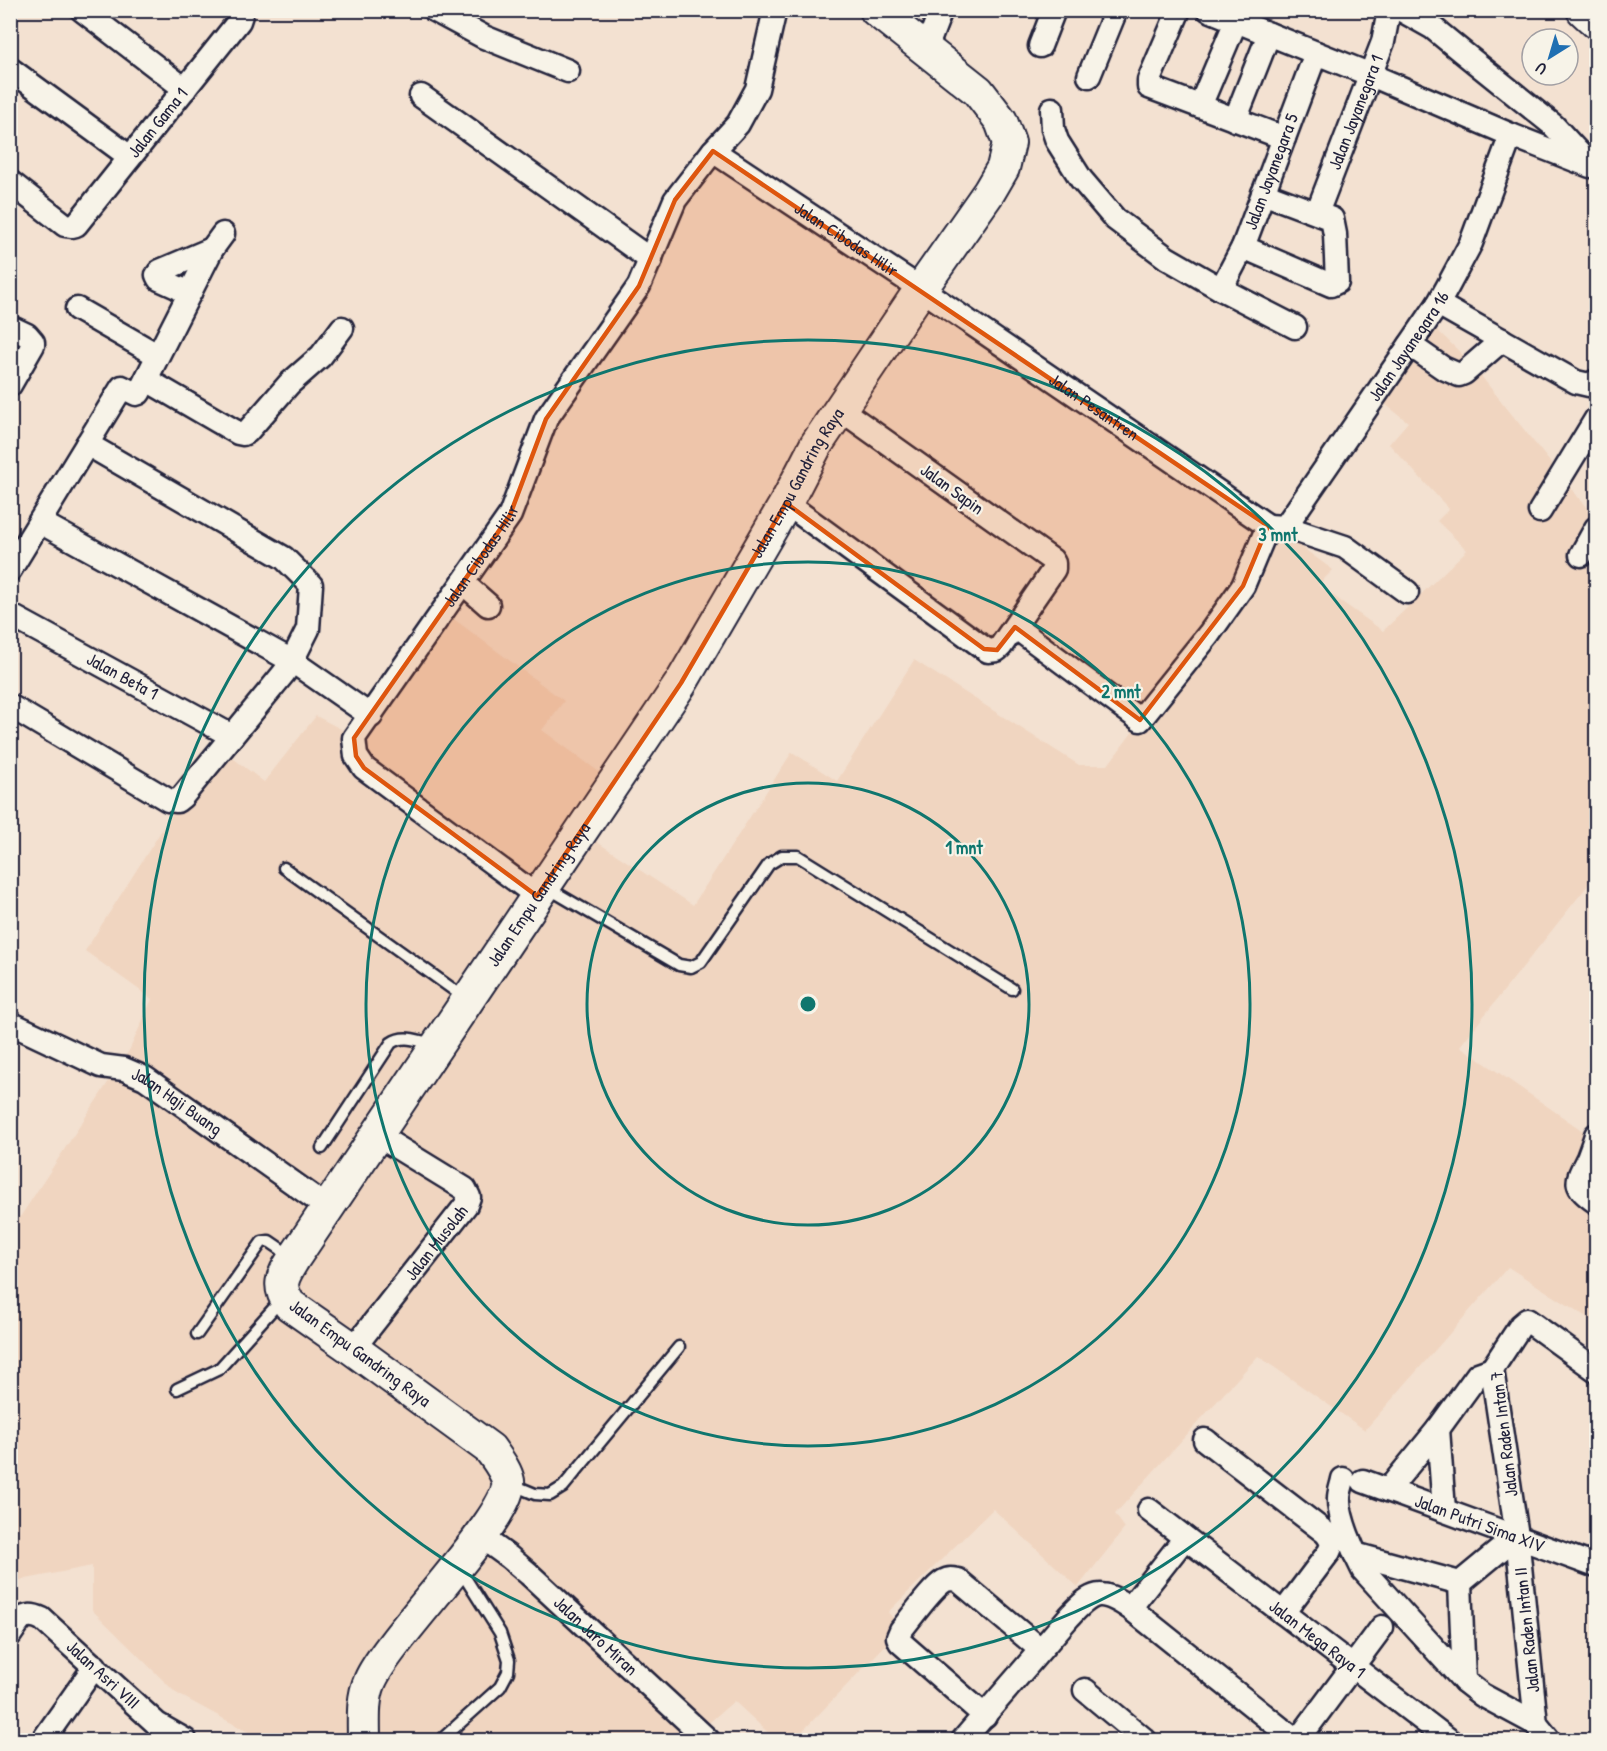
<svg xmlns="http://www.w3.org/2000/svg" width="1607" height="1751" viewBox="0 0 1607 1751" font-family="'Patrick Hand',sans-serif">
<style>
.built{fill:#f0d5c0}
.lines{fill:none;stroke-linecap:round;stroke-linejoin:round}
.lane-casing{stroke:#22223b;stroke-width:15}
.street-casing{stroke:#22223b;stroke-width:27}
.secondary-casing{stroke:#22223b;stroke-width:36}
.lane{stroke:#f7f3e8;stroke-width:10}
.street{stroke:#f7f3e8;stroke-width:22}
.secondary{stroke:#f7f3e8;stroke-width:32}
.marked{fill:#de560e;fill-opacity:0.2;stroke:#de560e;stroke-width:4.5;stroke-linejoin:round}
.ring{fill:none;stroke:#0f766e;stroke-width:3}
.labels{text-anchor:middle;stroke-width:4.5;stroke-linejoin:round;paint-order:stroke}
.street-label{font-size:18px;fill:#22223b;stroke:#f7f3e8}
.centre{fill:#0f766e;stroke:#f7f3e8;stroke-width:3}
.ring-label{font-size:18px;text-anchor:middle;font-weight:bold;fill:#0f766e;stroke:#f7f3e8;stroke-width:4.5;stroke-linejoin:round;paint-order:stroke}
</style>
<rect width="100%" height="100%" fill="#f3e1d1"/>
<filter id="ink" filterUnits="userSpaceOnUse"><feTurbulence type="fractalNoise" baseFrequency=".0167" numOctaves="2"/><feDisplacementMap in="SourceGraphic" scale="12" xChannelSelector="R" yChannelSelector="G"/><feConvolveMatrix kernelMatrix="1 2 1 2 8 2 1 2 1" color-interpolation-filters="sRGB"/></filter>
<g filter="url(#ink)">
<!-- built -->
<path class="built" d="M1431 324 1469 361 1586 507 1596 526V771L1594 775 1596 777V875L1460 1046 1596 1140 1591 1164 1596 1168V1323L1508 1267 1365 1430 1258 1356 1115 1514 1125 1528 1078 1587 993 1509 888 1612 901 1629 794 1740H776L734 1701 689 1740H263L176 1693 92 1610V1566L11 1582V1231L130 1049 152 999 85 951 216 745 264 782 316 716 358 738 447 614 564 701 542 730 621 788 591 838 693 905 792 752 837 781 914 660 1079 765H1108L1281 532 1333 570 1318 585 1383 631 1467 550 1437 521 1449 509 1389 444 1408 422 1371 393Z"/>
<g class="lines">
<defs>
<g id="lane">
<path d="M284 868 465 998"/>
<path d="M548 886 558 894 679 965 691 967 701 962 769 864 782 856H798L1012 989"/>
<path d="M322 1148 391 1043C404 1034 420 1041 434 1045"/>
<path d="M197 1334 262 1242 269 1241 291 1256"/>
<path d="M177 1389 219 1369 282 1299"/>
<path d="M511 1484 535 1494 550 1495 563 1487 679 1347"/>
<path d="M441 1740 500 1687 508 1672 509 1660 500 1633 459 1568"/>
</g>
<g id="street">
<path d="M82 10 185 89"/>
<path d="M434 10 484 37 568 71"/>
<path d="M1179 10 1149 80V87L1284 138"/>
<path d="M1209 10 1371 75 1511 135 1590 166"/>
<path d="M1401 10 1433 28 1461 51 1553 125 1587 162"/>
<path d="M1040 46 1054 10"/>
<path d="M926 49 941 10"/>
<path d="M10 69 130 157"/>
<path d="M1089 76 1116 10"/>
<path d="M421 96 651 260"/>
<path d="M1200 106 1236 21"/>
<path d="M1052 109 1053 129 1057 141 1081 179 1115 219 1167 258 1221 289 1295 327"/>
<path d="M1235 120 1269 34"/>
<path id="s1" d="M713 151 921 289 1268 526"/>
<path id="s2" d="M10 182 65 225 72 226 76 225 239 21 241 15 240 10"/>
<path id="s3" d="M1317 213 1383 42 1389 10"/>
<path d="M1243 247 1331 285 1337 282 1335 234 1332 219 1263 193"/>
<path id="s4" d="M1221 289 1243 247 1316 53"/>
<path d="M190 293 159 279 157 275 160 271 212 249"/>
<path d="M1438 304 1576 382 1589 385 1596 381"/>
<path d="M77 309 157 355"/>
<path d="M10 327 27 335 33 342V345L10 385"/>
<path d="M1410 345 1443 368 1459 375 1464 373 1502 340"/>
<path d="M147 380 238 433 243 434 247 432 289 384 321 356 342 328"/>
<path d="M786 503 988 651 997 650 1001 646 1054 569V563L1052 560 840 409"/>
<path d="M1540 511 1596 419"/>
<path d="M40 522 292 661 371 716"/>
<path id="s5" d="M1268 526 1285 527 1438 304 1448 286 1471 243 1511 135"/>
<path d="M1285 527 1345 547 1407 592"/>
<path d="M1581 555 1596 528"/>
<path d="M10 570 122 387 136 394 139 393 212 249 223 234"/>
<path d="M463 583 488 605"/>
<path id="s6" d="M10 615 232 736"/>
<path d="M1015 627 1140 720 1209 634 1243 586 1268 526"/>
<path d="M10 706 168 800 177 801 182 797 284 673 292 661 308 629 311 585 284 558 87 444"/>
<path id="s7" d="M537 896 364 768 356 756 354 738 510 515 546 419 639 286 675 200 713 151 738 124 757 89 774 14 776 10"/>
<path id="s8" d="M10 1023 101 1066 124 1069 145 1078 327 1207"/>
<path d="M1596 1135C1594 1142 1591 1150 1588 1158 1576 1182 1572 1185 1596 1202"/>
<path id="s9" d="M353 1349 466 1205 469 1197 465 1189 377 1135"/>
<path d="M1438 1429 1444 1510"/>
<path d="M1205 1440 1326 1533 1330 1539 1332 1545 1329 1552 1283 1613"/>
<path d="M1343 1479C1342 1485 1339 1492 1339 1498 1338 1517 1354 1553 1363 1570L1464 1681 1482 1695 1536 1724 1549 1740"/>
<path id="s10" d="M1363 1481 1596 1566"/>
<path d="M1388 1490 1438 1429 1478 1374 1492 1369"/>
<path id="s11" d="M1149 1510 1449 1740"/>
<path id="s12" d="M480 1536 509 1557 529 1574 708 1740"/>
<path d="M1355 1554 1460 1583 1464 1681"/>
<path d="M1460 1583 1517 1536"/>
<path d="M1130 1608 1185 1538"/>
<path id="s13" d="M10 1635C20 1621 23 1610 42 1619L157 1724 185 1740"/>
<path d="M1085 1690 1145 1740"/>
<path d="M985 1716 900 1642 898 1637 901 1630C911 1618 932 1588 944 1581 949 1578 953 1579 958 1580L1040 1649"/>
<path d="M1536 1724 1517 1536 1492 1369 1521 1325 1527 1320 1596 1370"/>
<path d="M43 1740 95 1666"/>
<path d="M963 1740 1069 1617C1093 1591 1100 1588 1130 1608L1295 1740"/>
<path d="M1298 1740 1382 1627"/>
</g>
<g id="secondary">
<path d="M1583 10 1596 22"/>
<path id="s14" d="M364 1740C364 1721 362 1699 370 1681 388 1638 513 1516 508 1481 506 1470 496 1458 490 1449L353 1349 290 1305C276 1285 283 1276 294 1258L681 683 786 503 816 445 921 289 989 192 1003 168 1009 143 1001 121 978 91 876 10"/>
</g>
</defs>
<!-- lane casing -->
<use href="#lane" class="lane-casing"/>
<!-- street casing -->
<use href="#street" class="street-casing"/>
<!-- secondary casing -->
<use href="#secondary" class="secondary-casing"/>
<!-- lane -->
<use href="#lane" class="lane"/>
<!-- street -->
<use href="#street" class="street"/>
<!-- secondary -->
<use href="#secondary" class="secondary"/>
</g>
</g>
<!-- marked area -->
<path class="marked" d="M713 151 1268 526 1243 586 1140 720 1015 627 997 650 984 649 786 503 681 683 537 896 364 768 356 756 354 738 510 515 546 419 639 286 675 200Z"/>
<!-- distance rings -->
<g class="ring">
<circle cx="808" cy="1004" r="221"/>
<circle cx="808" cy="1004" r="442"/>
<circle cx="808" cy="1004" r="664"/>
</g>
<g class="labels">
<!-- street labels -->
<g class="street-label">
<text dy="6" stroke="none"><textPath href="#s3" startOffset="108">Jalan Jayanegara 1</textPath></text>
<text dy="6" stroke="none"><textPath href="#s2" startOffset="212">Jalan Gama 1</textPath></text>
<text dy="6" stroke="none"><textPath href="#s4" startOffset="128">Jalan Jayanegara 5</textPath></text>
<text dy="6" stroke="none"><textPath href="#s1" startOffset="160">Jalan Cibodas Hilir</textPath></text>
<text dy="6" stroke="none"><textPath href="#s5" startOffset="236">Jalan Jayanegara 16</textPath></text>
<text dy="6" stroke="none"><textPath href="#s1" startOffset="459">Jalan Pesantren</textPath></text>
<text dy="6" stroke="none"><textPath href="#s14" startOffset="1564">Jalan Empu Gandring Raya</textPath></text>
<text transform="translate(952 489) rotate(36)" y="6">Jalan Sapin</text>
<text dy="6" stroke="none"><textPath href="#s7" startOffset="470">Jalan Cibodas Hilir</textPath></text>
<text dy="6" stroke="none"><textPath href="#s6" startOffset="128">Jalan Beta 1</textPath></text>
<text dy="6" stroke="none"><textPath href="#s14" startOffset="1078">Jalan Empu Gandring Raya</textPath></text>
<text dy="6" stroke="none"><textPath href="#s8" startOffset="186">Jalan Haji Buang</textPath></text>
<text dy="6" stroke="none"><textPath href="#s9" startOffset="135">Jalan Musolah</textPath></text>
<text transform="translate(360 1353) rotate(36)" y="6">Jalan Empu Gandring Raya</text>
<text transform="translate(1504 1434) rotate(-97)" y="6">Jalan Raden Intan 7</text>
<text dy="6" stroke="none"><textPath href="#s10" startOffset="124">Jalan Putri Sima XIV</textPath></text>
<text transform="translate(1527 1630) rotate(-96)" y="6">Jalan Raden Intan II</text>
<text dy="6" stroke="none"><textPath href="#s12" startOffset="153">Jalan Jaro Miran</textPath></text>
<text dy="6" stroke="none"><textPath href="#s11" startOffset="212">Jalan Mega Raya 1</textPath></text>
<text dy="6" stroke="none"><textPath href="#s13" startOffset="124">Jalan Asri VIII</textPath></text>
</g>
</g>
<circle cx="808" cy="1004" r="9" class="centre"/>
<g class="ring-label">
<text x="1278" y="541">3 mnt</text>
<text x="1121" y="698">2 mnt</text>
<text x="964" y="854">1 mnt</text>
</g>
<!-- margin -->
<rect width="1607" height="1751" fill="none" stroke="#f7f3e8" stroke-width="36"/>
<rect x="18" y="18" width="1571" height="1715" fill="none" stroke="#22223b" stroke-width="2" filter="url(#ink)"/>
<!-- north arrow -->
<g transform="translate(1550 57) rotate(217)"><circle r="28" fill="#f7f3e8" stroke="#a29fa3" stroke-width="1.5"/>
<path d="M0-4.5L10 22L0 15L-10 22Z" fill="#1f6fb2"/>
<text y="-9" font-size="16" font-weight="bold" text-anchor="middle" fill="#22223b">U</text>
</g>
</svg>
